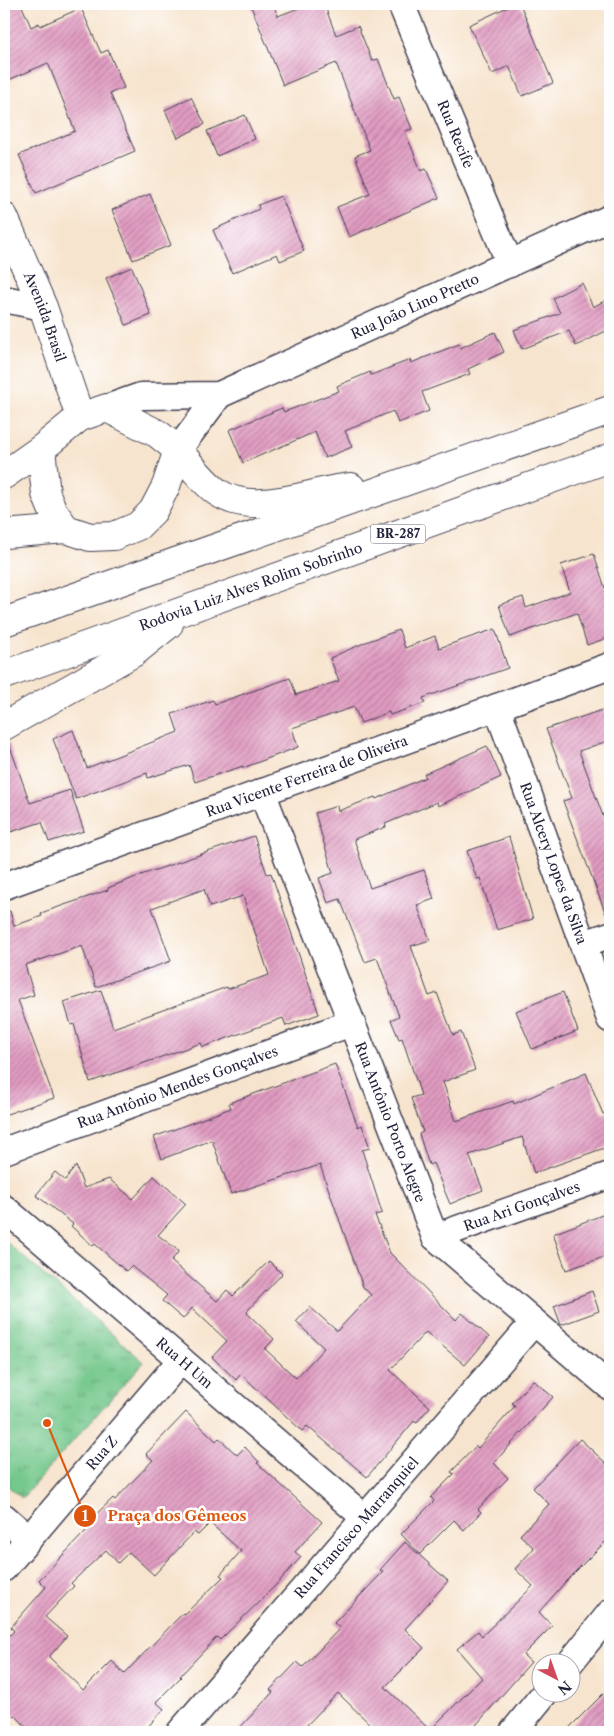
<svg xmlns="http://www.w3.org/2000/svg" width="614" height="1736" viewBox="0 0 614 1736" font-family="'Libre Caslon Text',serif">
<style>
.park{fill:url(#park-tufts);stroke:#4b7564}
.building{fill:url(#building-hatch);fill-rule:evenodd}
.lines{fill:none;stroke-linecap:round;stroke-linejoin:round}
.street-casing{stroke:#423f51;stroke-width:29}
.secondary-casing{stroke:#423f51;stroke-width:30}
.highway-casing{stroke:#423f51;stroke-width:30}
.street{stroke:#fff;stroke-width:26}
.secondary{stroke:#fff;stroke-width:28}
.highway{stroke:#fff;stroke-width:28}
.labels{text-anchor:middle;stroke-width:5;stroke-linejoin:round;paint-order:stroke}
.shield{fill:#fff;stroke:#646476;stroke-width:1}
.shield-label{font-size:12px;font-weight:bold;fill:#22223b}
.street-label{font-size:14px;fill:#22223b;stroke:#fff}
.leader{fill:none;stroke:#de560e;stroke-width:2}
.callout-dot{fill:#de560e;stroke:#fff;stroke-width:2}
.mark-label{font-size:15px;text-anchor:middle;font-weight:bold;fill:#fff}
.callout-label{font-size:15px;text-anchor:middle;font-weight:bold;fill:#de560e;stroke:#fff;stroke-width:5;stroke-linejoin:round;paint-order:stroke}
</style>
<defs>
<pattern id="park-tufts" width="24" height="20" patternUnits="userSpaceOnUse" patternTransform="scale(1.25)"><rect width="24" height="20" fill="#74c88c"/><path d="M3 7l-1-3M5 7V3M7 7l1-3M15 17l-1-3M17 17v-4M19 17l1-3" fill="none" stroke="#5fa274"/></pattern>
<pattern id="building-hatch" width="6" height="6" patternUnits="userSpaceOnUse" patternTransform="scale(1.25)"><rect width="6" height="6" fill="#e19bc1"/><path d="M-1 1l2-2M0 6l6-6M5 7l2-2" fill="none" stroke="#b67e9e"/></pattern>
</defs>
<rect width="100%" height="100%" fill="#fff"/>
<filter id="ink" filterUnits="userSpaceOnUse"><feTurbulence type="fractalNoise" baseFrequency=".02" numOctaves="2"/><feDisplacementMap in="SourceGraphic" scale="10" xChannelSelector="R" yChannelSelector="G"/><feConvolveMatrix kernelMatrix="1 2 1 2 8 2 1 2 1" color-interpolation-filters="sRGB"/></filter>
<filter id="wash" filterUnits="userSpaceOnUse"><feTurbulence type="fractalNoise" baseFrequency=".0096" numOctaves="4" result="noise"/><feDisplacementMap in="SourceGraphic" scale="20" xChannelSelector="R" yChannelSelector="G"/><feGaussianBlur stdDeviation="1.12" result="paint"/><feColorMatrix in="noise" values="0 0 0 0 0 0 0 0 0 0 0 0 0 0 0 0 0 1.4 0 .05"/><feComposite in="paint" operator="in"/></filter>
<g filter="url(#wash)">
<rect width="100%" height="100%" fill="#f7e4ce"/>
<!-- park -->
<path class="park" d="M4 1240 144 1362 22 1498 4 1483Z"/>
<g id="blocks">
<!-- building -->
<g class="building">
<path d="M4 4H21L31 27 39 23 40 26 81 8 101 53 108 50 124 88 110 93 135 151 36 193 19 155 75 131 48 63 4 82Z"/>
<path d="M250 4H273L278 16 309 4H324L336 35 358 26 372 61 378 59 394 99 399 97 412 129 405 131 421 171 426 169 439 198 349 237 337 207 370 194 355 156 370 150 336 63 283 85Z"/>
<path d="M514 4H520L553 83 522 96 509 66 492 74 469 25Z"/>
<path d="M191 97 205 124 178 138 165 110Z"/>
<path d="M245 115 255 139 217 156 207 131Z"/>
<path d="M150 194 171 245 133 260 112 210Z"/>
<path d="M281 196 304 251 280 261 277 254 232 273 213 230 259 209 258 205Z"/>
<path d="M132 267 151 315 126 325 106 278Z"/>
<path d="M582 283 593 307 610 298V329L576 346 569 331 522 349 514 330 560 313 553 298Z"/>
<path d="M495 332 504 352 468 369 470 374 422 392 429 411 398 423 393 411 345 431 352 447 325 458 315 432 243 463 229 430 282 408 284 412 339 391 337 386 370 372 371 375 410 360 411 363 459 344 460 348Z"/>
<path d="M594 554 605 588 610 586V637L587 645 577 613 510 637 499 605 523 597 526 608 570 592 561 565Z"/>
<path d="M495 629 508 668 423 698 425 703 390 715 389 712 361 723 354 707 292 728 298 747 243 768V766L195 782 189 765 148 778 147 773 76 799 53 739 73 730 87 768 178 732 172 714 213 700 215 704 290 678 296 695 339 681 330 658 366 642 399 630 405 648 435 636 439 648Z"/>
<path d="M605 709 610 725V740L579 751 610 835V916L607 917 563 801 572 798 546 729Z"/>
<path d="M8 741 30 803 70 790 84 831 49 842 42 822 4 834V742Z"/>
<path d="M487 746 501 777 438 806 437 802 385 824 386 827 354 839 370 888 424 870 434 899 417 905 430 940 411 946 429 996 437 993 453 1035 461 1032 475 1070 443 1082 456 1121 513 1101 514 1104 586 1073 603 1114 610 1111V1146L534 1173 522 1137 469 1155 483 1190 450 1204 433 1163 429 1165 419 1134 423 1132 411 1098 421 1095 402 1038 399 1039 391 1020 399 1016 377 958 365 962 340 899 328 903 319 878 333 873 315 813 337 806 338 811 375 797 376 799 426 777 424 774Z"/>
<path d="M254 836 267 874 271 873 319 1014 286 1026 283 1018 203 1047 201 1043 90 1082 74 1024 71 1025 64 1002 101 990 113 1028 227 987 228 989 269 975 243 896 210 907 204 889 152 908 171 961 96 987 82 946 25 965 34 995 18 1000 54 1098 4 1115V912L10 911 14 926 42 916 41 913 108 890V888L141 875Z"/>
<path d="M509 837 533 919 497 930 480 878 477 879 467 851Z"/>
<path d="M563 992 578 1031 532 1049 516 1011Z"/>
<path d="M335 1064 358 1127 362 1125 370 1148 362 1150 382 1213 375 1215 390 1253 456 1320 462 1313 489 1337 465 1365 426 1332 390 1370 430 1407 416 1423 414 1421 367 1477 307 1426 302 1431 241 1374 236 1380 212 1357 227 1341 192 1308 183 1319 162 1301 167 1295 131 1266 126 1271 95 1244 93 1246 71 1226 73 1224 36 1195 55 1172 65 1180 76 1166 84 1188 109 1179 133 1199 154 1176 186 1204 158 1235 179 1251 171 1261 217 1301 227 1290 233 1296 269 1261 282 1274 248 1310 247 1313 274 1339 265 1349 296 1378 324 1348 296 1322 310 1307 337 1331 371 1295 363 1287 320 1165 231 1194 212 1140 162 1159 154 1137 231 1108 229 1103Z"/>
<path d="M610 1212V1255L566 1270 553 1234Z"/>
<path d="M592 1291 599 1311 561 1325 554 1306Z"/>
<path d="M533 1380 553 1397 494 1463 508 1478 478 1509 481 1512 464 1530 454 1520 420 1554 401 1534 434 1501 431 1497 454 1474 451 1472 476 1446 478 1448 515 1406 512 1403Z"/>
<path d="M186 1412 216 1441 219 1438 237 1455 245 1447 259 1462 257 1463 322 1522 295 1552 301 1557 277 1584 220 1640 217 1637 180 1676 181 1677 156 1702 164 1709 143 1732H69L60 1724 51 1732H31L15 1715 4 1726V1641L14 1631 11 1627 46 1587 39 1580 86 1531 83 1527 113 1498 115 1500 153 1460 146 1454ZM210 1523 241 1551 220 1575 223 1577 185 1614 183 1613 124 1674 112 1661 83 1690 49 1657 67 1636 45 1617 74 1586 71 1583 106 1550 118 1563 129 1552 154 1575 194 1532 198 1535Z"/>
<path d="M580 1439 610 1467V1537L567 1580 539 1612 552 1626 523 1655 531 1662 470 1732H378L338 1693 300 1732H236L273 1692 270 1690 297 1662 303 1667 340 1628 334 1623 383 1572 380 1570 405 1542 448 1581 405 1629 424 1648 385 1687 430 1730 482 1678 457 1649 478 1631 482 1636 533 1586 515 1569 534 1548 520 1535 549 1504 533 1488Z"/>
<path d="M610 1687V1732H565Z"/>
</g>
</g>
</g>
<g filter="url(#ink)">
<use href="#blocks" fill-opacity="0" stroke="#423f51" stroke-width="1"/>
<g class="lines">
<defs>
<g id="street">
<path id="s1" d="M401 4 510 264"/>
<path d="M4 299 43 307"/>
<path id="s2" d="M107 408 141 396 219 395 610 218"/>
<path d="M178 450 219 395"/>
<path id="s3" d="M497 707 610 1019"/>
<path id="s4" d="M262 792 435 1237 610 1387"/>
<path id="s5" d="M4 886 610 666"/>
<path d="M583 944 610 935"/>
<path id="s6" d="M4 1151 351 1023"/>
<path id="s7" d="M4 1208 365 1518"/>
<path id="s8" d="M435 1237 610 1175"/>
<path d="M4 1517 29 1539"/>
<path id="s9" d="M4 1568 181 1360"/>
<path d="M569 1664 610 1613"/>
<path id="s10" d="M180 1732 534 1322"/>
<path d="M513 1732 544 1694"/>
</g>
<g id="secondary">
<path id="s11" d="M4 217 43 307 80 417"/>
<path d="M4 475 41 449 80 417 107 408 158 434 178 450 166 486 153 511 138 526 114 536 90 537 66 529 53 511 46 494 41 449"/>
<path d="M4 534 66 529"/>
</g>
<g id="highway">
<path d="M178 450C190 464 202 481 217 492 254 518 310 491 351 487"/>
<path d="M4 622 610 410"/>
<path id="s12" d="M4 675 610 458"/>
<path d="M4 726 133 653 169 624"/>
</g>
</defs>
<!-- street casing -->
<use href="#street" class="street-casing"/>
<!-- secondary casing -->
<use href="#secondary" class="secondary-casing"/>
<!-- highway casing -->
<use href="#highway" class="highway-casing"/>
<!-- street -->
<use href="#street" class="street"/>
<!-- secondary -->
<use href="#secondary" class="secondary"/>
<!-- highway -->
<use href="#highway" class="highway"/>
</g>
</g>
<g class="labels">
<!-- shield labels -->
<rect class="shield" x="370.5" y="524.5" width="55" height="19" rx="4"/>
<g class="shield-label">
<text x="398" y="538">BR-287</text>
</g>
<!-- street labels -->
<g class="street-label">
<text dy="5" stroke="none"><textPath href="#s1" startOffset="141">Rua Recife</textPath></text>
<text dy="5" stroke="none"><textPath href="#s2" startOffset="329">Rua João Lino Pretto</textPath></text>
<text dy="5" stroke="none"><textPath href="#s11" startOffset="108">Avenida Brasil</textPath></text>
<text dy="5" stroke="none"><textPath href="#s12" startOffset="262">Rodovia Luiz Alves Rolim Sobrinho</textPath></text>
<text dy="5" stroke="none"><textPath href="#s5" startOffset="322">Rua Vicente Ferreira de Oliveira</textPath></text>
<text dy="5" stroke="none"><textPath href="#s3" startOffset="166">Rua Alcery Lopes da Silva</textPath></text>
<text dy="5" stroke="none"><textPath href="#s6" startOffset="185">Rua Antônio Mendes Gonçalves</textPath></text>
<text dy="5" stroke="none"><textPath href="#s4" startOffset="354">Rua Antônio Porto Alegre</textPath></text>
<text dy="5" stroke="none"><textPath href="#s8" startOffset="92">Rua Ari Gonçalves</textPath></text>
<text dy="5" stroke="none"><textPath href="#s7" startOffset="238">Rua H Um</textPath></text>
<text dy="5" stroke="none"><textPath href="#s9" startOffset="151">Rua Z</textPath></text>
<text dy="5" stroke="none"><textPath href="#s10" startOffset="270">Rua Francisco Marranquiel</textPath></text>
</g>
</g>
<!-- callouts -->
<path class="leader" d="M47 1423L85 1516"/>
<g class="callout-dot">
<circle cx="47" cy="1423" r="5"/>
<circle cx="85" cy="1516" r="12"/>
</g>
<g class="mark-label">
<text x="85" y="1521">1</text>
</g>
<g class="callout-label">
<text x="177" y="1521">Praça dos Gêmeos</text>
</g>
<!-- margin -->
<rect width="614" height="1736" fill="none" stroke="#fff" stroke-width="20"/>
<!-- north arrow -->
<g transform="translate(556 1678) rotate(139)"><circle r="24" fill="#ffffff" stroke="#a7a7b1"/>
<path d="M0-4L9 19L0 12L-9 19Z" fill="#d1495b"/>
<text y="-8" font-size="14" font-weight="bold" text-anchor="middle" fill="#22223b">N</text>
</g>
</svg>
